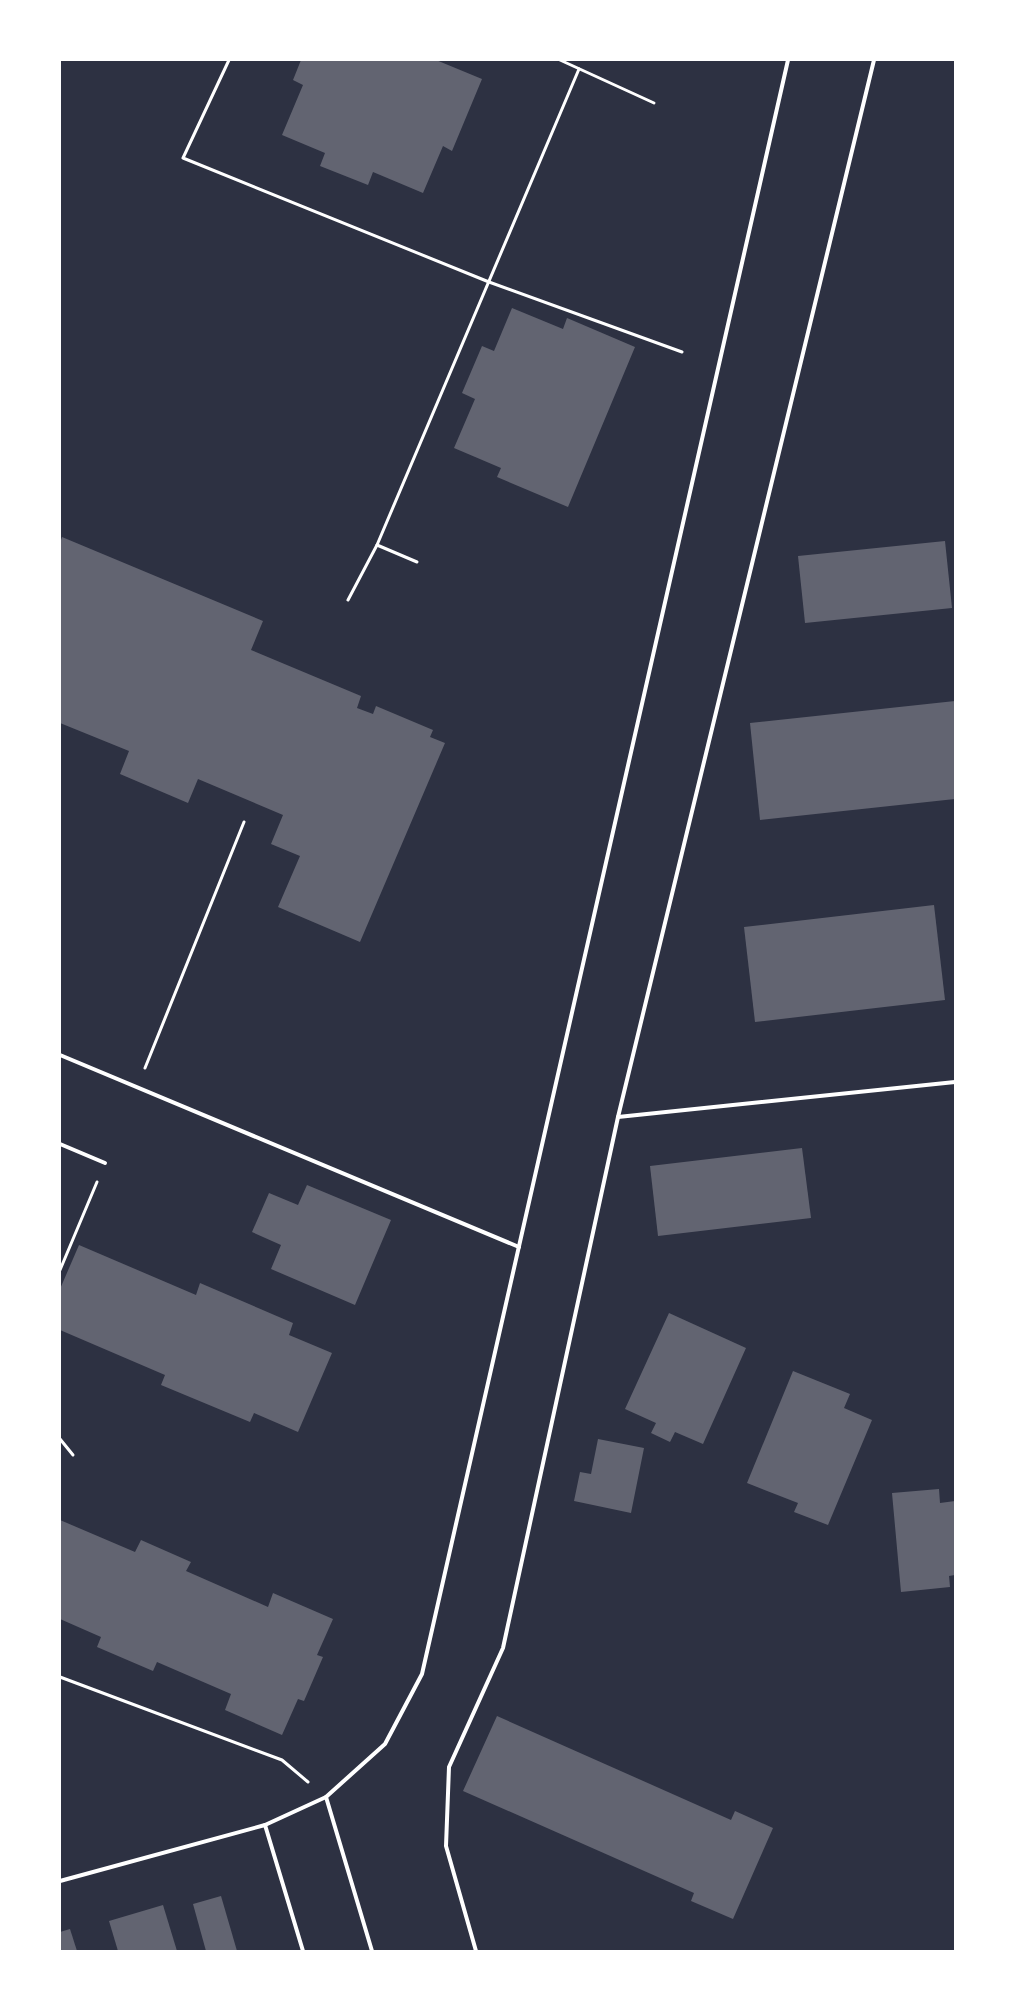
<svg xmlns="http://www.w3.org/2000/svg" width="1015" height="2011" viewBox="0 0 1015 2011" font-family="Figtree,sans-serif">
<style>
.building{fill:#626471}
.lines{fill:none;stroke-linecap:round;stroke-linejoin:round}
.path{stroke:#fff;stroke-width:3}
.service{stroke:#fff;stroke-width:4}
</style>
<rect width="100%" height="100%" fill="#2d3142"/>
<!-- building -->
<g class="building">
<path d="M301 60H436L482 79 452 151 443 146 423 193 373 172 368 185 320 166 325 153 282 135 303 85 293 80Z"/>
<path d="M512 308 563 329 567 318 635 347 568 507 497 477 501 468 454 448 475 399 462 393 482 346 494 351Z"/>
<path d="M62 537 263 621 251 650 361 696 357 708 373 714 376 706 433 730 430 737 445 743 360 942 278 907 300 856 271 844 283 815 198 779 188 803 120 774 129 751 60 723V543Z"/>
<path d="M945 541 952 608 805 623 798 556Z"/>
<path d="M955 701V799L760 820 750 723Z"/>
<path d="M934 905 945 1000 755 1022 744 927Z"/>
<path d="M802 1148 811 1218 658 1236 650 1166Z"/>
<path d="M307 1185 391 1220 355 1305 271 1269 281 1245 252 1232 269 1193 298 1205Z"/>
<path d="M79 1245 196 1295 200 1283 293 1323 289 1335 332 1353 298 1432 254 1413 250 1422 161 1385 165 1375 60 1330V1289Z"/>
<path d="M669 1313 746 1348 703 1444 675 1432 670 1442 651 1433 656 1423 625 1409Z"/>
<path d="M793 1371 850 1394 844 1408 872 1420 828 1525 794 1512 798 1503 747 1483Z"/>
<path d="M598 1439 644 1448 631 1513 574 1501 580 1472 591 1474Z"/>
<path d="M939 1489 940 1503 955 1501V1575L949 1576 950 1587 901 1592 892 1493Z"/>
<path d="M60 1520 135 1552 141 1540 191 1562 186 1571 268 1607 273 1593 333 1619 317 1655 323 1657 304 1701 298 1699 282 1735 225 1710 231 1694 157 1662 153 1671 97 1647 101 1637 60 1619Z"/>
<path d="M497 1716 731 1820 735 1811 773 1828 733 1919 691 1901 694 1893 463 1791Z"/>
<path d="M221 1896 237 1951H206L193 1904Z"/>
<path d="M163 1905 177 1951H118L109 1921Z"/>
<path d="M70 1929 77 1951H60V1932Z"/>
</g>
<g class="lines">
<!-- path -->
<g class="path">
<path d="M229 60 183 158 489 282 682 352"/>
<path d="M560 60 654 103"/>
<path d="M377 545 417 562"/>
<path d="M348 600 377 545 579 69"/>
<path d="M145 1068 244 822"/>
<path d="M60 1270 97 1182"/>
<path d="M60 1439 73 1455"/>
<path d="M60 1677 282 1760 308 1782"/>
</g>
<!-- service -->
<g class="service">
<path d="M60 1055 519 1247"/>
<path d="M618 1117 955 1082"/>
<path d="M60 1144 105 1163"/>
<path d="M326 1797 372 1951"/>
<path d="M265 1825 303 1951"/>
<path d="M60 1881 265 1825 326 1797 385 1744 422 1674 788 60"/>
<path d="M476 1951 446 1846 449 1767 503 1648 618 1117 874 60"/>
</g>
</g>
<!-- border -->
<rect width="1015" height="2011" fill="none" stroke="#ffffff" stroke-width="122"/>
</svg>
